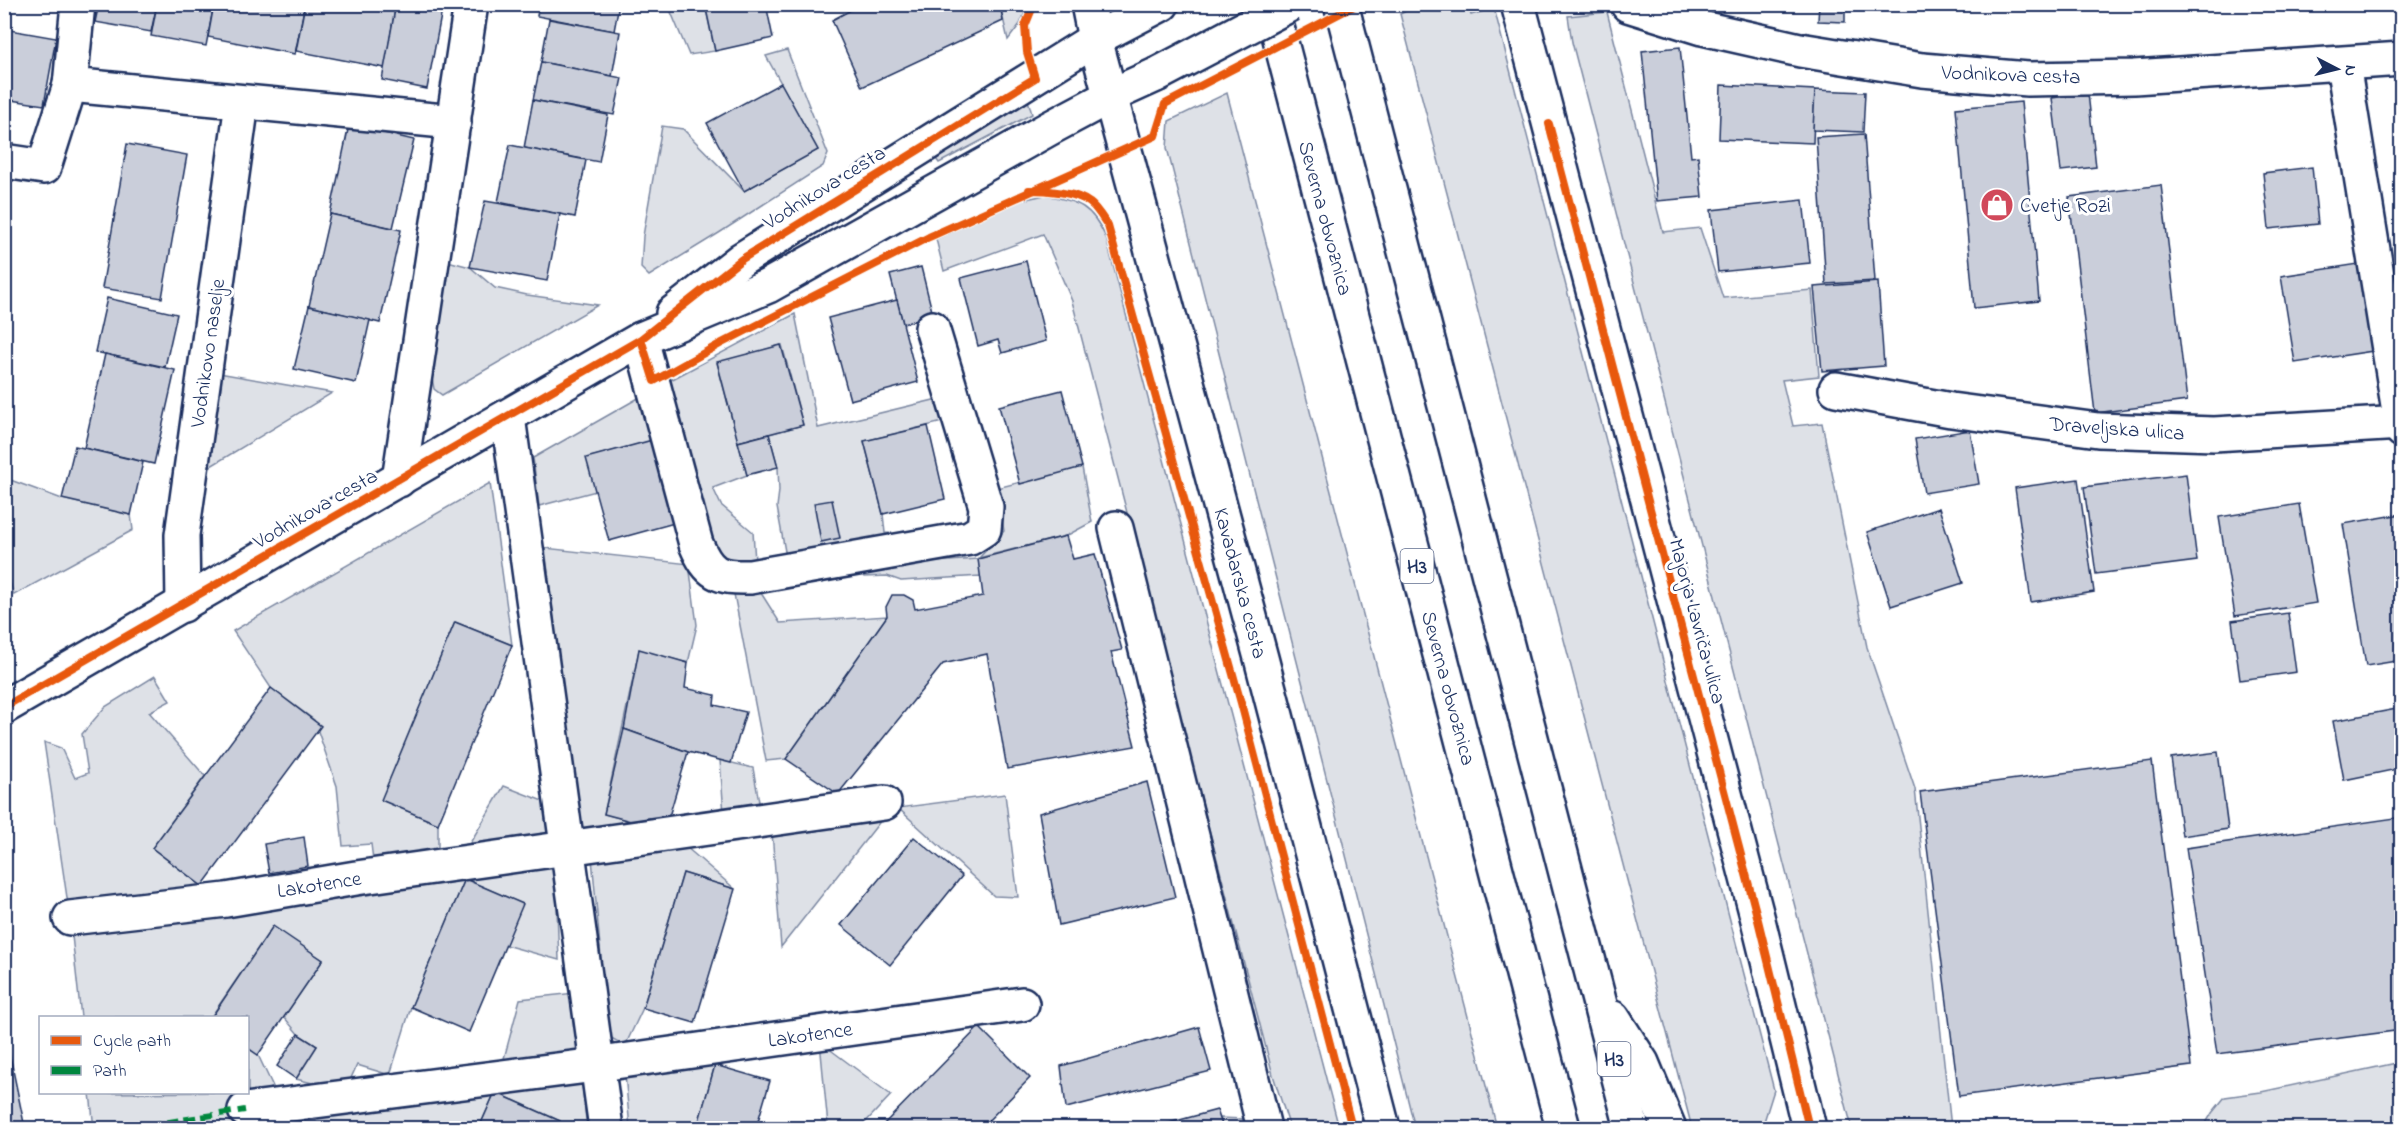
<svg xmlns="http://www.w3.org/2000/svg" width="2406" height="1133" viewBox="0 0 2406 1133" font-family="'Indie Flower',sans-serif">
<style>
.green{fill:#dee1e7;stroke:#7c88a2;stroke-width:1.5}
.building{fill:#caceda;stroke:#1b2f5e;stroke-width:1.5}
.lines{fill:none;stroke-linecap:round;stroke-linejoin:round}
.minor-casing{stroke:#1b2f5e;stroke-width:38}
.highway-casing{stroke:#1b2f5e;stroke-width:38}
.minor{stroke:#fff;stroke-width:33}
.highway{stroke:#fff;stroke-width:33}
.minor-bridge-casing{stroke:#1b2f5e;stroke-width:38;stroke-linecap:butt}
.minor-bridge{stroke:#fff;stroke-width:33}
.quiet{stroke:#00873e;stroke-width:6;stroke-dasharray:12 6;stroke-linecap:butt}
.cycleway-casing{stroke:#fff;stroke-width:11}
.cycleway{stroke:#e8590c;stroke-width:8}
.labels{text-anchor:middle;stroke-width:6;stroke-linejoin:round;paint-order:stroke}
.shield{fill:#fff;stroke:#5f6d8e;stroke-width:1.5}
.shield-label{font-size:20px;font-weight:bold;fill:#1b2f5e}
.street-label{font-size:21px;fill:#1b2f5e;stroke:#fff}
.poi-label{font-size:21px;fill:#1b2f5e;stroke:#fff;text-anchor:start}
</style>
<rect width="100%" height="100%" fill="#fff"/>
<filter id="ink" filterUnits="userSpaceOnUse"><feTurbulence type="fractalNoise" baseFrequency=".0167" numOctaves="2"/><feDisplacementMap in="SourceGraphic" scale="12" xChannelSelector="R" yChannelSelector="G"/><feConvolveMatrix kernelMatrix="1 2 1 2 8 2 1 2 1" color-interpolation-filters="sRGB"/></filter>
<g filter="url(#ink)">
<!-- green -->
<g class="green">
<path d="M668 5H705L715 51 689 55Z"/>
<path d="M1000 5H1028L1020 24 1008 40Z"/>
<path d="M1418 5H1467L1471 15 1494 8 1774 1090 1762 1128H1692L1400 14Z"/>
<path d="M1607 12 1663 232 1700 228 1723 298 1812 290 1819 376 1782 380 1793 426 1822 423 1867 647 1915 789 1951 1128H1852L1572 42 1568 16Z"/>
<path d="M787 50 828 154 823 166 719 233 649 276 641 268 643 236 662 126 683 129 744 191 818 150 766 56Z"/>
<path d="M1227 93 1497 1128H1415L1167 148 1169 121Z"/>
<path d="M1028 100 1032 114 939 163 934 156Z"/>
<path d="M1045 195C1078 201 1092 206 1106 238L1339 1128H1290L1273 1075 1072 301 1043 234 944 271 936 239 1022 200Z"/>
<path d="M440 259 470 267 495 288 527 295 598 305 442 395 434 389 430 368Z"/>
<path d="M795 314 818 428 942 398 947 421 864 441 883 514 885 533 903 534 786 557 777 507 779 491 778 467 769 434 803 425 782 345 717 363 747 475 713 488 721 505 753 532 755 561 732 562 716 552 703 530 665 383Z"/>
<path d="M219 373 332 393 206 469Z"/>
<path d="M649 392 684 526 697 625 688 663 639 650 604 814 665 830H580L545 548 689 564 655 440 587 458 596 491 539 506 533 458Z"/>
<path d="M1082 467 1092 522 1066 536 978 558 981 576 901 581 887 576 864 577 859 567 978 559 1004 531 997 488Z"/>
<path d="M5 478 62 499 131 515 133 530 14 595 5 566Z"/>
<path d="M490 483 512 645 455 622 382 800 438 824V857L374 868 371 844 343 846 337 786 314 720 271 688 233 631Z"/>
<path d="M761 593 780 623 887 616 786 759 766 761 734 594Z"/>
<path d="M155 676 170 701 149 712 205 776 152 848 202 886 226 899 555 859 559 960 505 945 522 904 465 879 411 1007 390 1075 357 1065 345 1091 296 1079 317 1046 298 1034 284 1017 323 960 271 929 211 1017H81L70 918 44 742 61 748 75 778 88 773 82 734 105 707Z"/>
<path d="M720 760 753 768 761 813 724 814Z"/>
<path d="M504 786 548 803V841L464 853Z"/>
<path d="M1005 794 1018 897 994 896 898 808Z"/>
<path d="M882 819 781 947 772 832Z"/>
<path d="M679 841 735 889 683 873 643 1008 625 1046 608 1036 592 858Z"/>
<path d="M575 993 580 1067 587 1128H557L560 1121 495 1092 479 1128H94L90 1093 248 1092V1048L258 1055 286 1114 495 1092 520 999Z"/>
<path d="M820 1042 891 1095 860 1128H830L828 1126Z"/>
<path d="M2401 1062V1128H2203L2212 1113 2225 1097 2261 1092Z"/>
<path d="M715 1065 697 1128H630L625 1074Z"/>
<path d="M1220 1118 1243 1119 1246 1128H1223Z"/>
</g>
<!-- building -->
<g class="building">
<path d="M99 4H157L151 32 95 22Z"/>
<path d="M157 4H214L206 46 151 36Z"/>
<path d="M214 4H305L295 54 208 37Z"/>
<path d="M305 4H396L385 68 296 51Z"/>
<path d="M396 4H410L442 10 427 89 382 80Z"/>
<path d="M539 4H619L614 31 537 16Z"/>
<path d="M705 4H766L773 38 715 51Z"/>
<path d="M862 4H1000L1003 21 862 87 832 20Z"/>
<path d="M1819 4H1845V22L1818 21Z"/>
<path d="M549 19 620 32 612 76 541 62Z"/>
<path d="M4 29 56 38 44 105 4 99Z"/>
<path d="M1680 47 1691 157 1698 156 1702 197 1657 201 1642 51Z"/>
<path d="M541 62 622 78 614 115 533 100Z"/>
<path d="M781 83 818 150 744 191 707 123Z"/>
<path d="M1721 85 1815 90 1813 143 1719 139Z"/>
<path d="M1815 90 1865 92 1863 132 1813 130Z"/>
<path d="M2088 93 2096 167 2061 171 2052 98Z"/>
<path d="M533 100 608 115 599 162 524 148Z"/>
<path d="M2021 102 2039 301 1974 308 1956 108Z"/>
<path d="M349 125 414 140 393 228 330 214Z"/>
<path d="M1864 134 1875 281 1826 284 1816 137Z"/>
<path d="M127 144 187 155 162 298 102 288Z"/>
<path d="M510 145 586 160 575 217 498 202Z"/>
<path d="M2312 167 2318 224 2269 229 2263 173Z"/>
<path d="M2161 185 2187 401 2095 413 2069 197Z"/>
<path d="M1803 200 1810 263 1718 272 1711 210Z"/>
<path d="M485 201 560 214 547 281 470 267Z"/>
<path d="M330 214 401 230 380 323 309 306Z"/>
<path d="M1026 261 1046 341 1002 353 998 340 978 346 961 278Z"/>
<path d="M2365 263 2379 350 2295 363 2281 276Z"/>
<path d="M921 267 933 315 903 324 890 275Z"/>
<path d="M1878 282 1884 366 1822 371 1814 287Z"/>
<path d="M107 298 177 314 165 367 95 352Z"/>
<path d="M897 300 918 382 850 400 828 318Z"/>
<path d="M309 306 370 320 356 383 294 369Z"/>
<path d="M781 345 803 425 738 442 717 362Z"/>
<path d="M105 354 175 370 154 464 84 448Z"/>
<path d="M1062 390 1082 467 1020 484 999 406Z"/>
<path d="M928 426 945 499 883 514 864 441Z"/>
<path d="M1970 430 1979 484 1924 493 1915 439Z"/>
<path d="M769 434 778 467 747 475 738 442Z"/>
<path d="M656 439 678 522 609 541 586 458Z"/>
<path d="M75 446 143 462 131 515 62 499Z"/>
<path d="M2186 474 2197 561 2096 574 2084 487Z"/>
<path d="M2078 479 2094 592 2031 602 2015 488Z"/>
<path d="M832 500 840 538 821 542 814 503Z"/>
<path d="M2299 504 2316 603 2235 616 2219 517Z"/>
<path d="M1939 508 1963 583 1891 606 1867 532Z"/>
<path d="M2402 514V660L2366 666 2343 524Z"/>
<path d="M1066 536 1073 559 1095 554 1122 650 1111 652 1135 746 1007 769 987 654 943 664 838 794 786 759 887 616 886 607 892 595H904L913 600 915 609 983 596 978 559Z"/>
<path d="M2288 613 2296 672 2240 680 2232 621Z"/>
<path d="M455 622 512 645 438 824 381 800Z"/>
<path d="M639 649 688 663 685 688 715 695 714 705 746 712 731 763 688 752 624 729Z"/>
<path d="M271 688 321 726 202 886 152 848Z"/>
<path d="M2402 708V768L2344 780 2333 721Z"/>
<path d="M624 729 688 752 665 830 604 814Z"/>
<path d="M2218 752 2228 829 2182 836 2171 758Z"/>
<path d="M2152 761 2191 1066 1959 1096 1920 792Z"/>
<path d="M1147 782 1175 897 1059 925 1039 813Z"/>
<path d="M2402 817V1030L2217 1054 2186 848Z"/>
<path d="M304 837 308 866 269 873 264 844Z"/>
<path d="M914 837 962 876 890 965 841 925Z"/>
<path d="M683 873 735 889 695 1023 643 1008Z"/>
<path d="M465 879 523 904 469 1032 411 1007Z"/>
<path d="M273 926 323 960 258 1055 248 1048V1018H211Z"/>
<path d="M4 1027 25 1128H4Z"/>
<path d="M979 1027 1030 1078 981 1128H880Z"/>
<path d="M1199 1027 1211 1071 1066 1108 1061 1066Z"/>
<path d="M298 1034 317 1046 296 1079 277 1066Z"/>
<path d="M715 1065 770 1081 756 1128H697Z"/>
<path d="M495 1092 560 1121 557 1128H479Z"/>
<path d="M1217 1110 1223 1128H1150Z"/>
</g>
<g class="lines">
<defs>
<g id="minor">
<path d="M78 4 70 85 454 122"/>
<path d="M1518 4 1757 916 1809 1128"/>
<path d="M1628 5 1702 28 1800 50 1922 70 2028 79 2134 77 2402 59"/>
<path d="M1095 39 1261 658 1383 1128"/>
<path d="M2343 64 2402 430"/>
<path d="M4 161 44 167 70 85"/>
<path d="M673 313 742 259 1095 39 1162 4"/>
<path d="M641 339 696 544C709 574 718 578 750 577L970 538 984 529 986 507 932 328"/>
<path d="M1836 389 1951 410 2098 430 2214 434 2402 423"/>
<path d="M508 417 606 1128"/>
<path d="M399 480 471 4"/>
<path d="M1116 528 1264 1128"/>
<path d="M183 605 182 535 242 103"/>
<path d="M4 707 641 339 768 286 1050 128 1112 95 1156 75"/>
<path d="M70 918 226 900 356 878 884 803"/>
<path d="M245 1110 580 1067 1022 1004"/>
</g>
<g id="highway">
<path d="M1088 4 1095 39"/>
<path d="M1271 4 1563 1128"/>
<path d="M1341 4 1632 1128"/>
<path d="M1613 1018 1642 1063 1669 1128"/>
</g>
</defs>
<!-- minor casing -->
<use href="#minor" class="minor-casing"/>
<!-- highway casing -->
<use href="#highway" class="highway-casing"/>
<!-- minor -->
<use href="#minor" class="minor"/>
<!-- highway -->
<use href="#highway" class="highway"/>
<defs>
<path id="minor-bridge" d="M1156 75 1291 4"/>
</defs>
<!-- minor-bridge casing -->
<use href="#minor-bridge" class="minor-bridge-casing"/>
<!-- minor-bridge -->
<use href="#minor-bridge" class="minor-bridge"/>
<!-- quiet -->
<path class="quiet" d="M131 1128 245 1110"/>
<defs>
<g id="cycleway">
<path d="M1549 124 1757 916 1809 1128"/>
<path d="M1029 190C1045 190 1077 192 1090 203 1097 208 1103 219 1108 226L1241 703 1352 1128"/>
<path d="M641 339 654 381 720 344 929 237 1155 136 1165 104 1358 4"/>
<path d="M4 707 641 339 742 259 1035 78 1027 52 1025 26 1034 4"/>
</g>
</defs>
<!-- cycleway casing -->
<use href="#cycleway" class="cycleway-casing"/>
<!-- cycleway -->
<use href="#cycleway" class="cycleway"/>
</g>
</g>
<!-- icons -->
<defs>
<symbol id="shop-disc" viewBox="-11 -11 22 22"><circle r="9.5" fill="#d1495b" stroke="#fff"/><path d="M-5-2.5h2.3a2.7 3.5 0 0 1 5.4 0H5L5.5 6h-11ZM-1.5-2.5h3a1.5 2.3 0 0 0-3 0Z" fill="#fff"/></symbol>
</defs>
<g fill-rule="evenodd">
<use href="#shop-disc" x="1978" y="186" width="38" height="38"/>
</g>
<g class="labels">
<!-- shield labels -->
<g class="shield">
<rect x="1400.5" y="549" width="33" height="34" rx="4.5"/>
<rect x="1597.5" y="1042" width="33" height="34" rx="4.5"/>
</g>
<g class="shield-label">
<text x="1417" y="573">H3</text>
<text x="1614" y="1066">H3</text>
</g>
<!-- street labels -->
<g class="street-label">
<text transform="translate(2011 74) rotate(2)" y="7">Vodnikova cesta</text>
<text transform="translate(824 187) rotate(-32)" y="7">Vodnikova cesta</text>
<text transform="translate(1326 218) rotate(75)" y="7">Severna obvoznica</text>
<text transform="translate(207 353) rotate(-82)" y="7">Vodnikovo naselje</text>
<text transform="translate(2117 428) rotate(4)" y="7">Draveljska ulica</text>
<text transform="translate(315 508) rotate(-30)" y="7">Vodnikova cesta</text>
<text transform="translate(1241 583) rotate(75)" y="7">Kavadarska cesta</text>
<text transform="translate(1698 621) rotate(75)" y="7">Majorja Lavriča ulica</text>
<text transform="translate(1449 688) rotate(75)" y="7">Severna obvoznica</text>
<text transform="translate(319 884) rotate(-9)" y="7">Lakotence</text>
<text transform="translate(810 1034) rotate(-8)" y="7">Lakotence</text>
</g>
<!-- poi labels -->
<g class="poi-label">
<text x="2020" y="212">Cvetje Rozi</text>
</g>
</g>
<!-- margin -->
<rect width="2406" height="1133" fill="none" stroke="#fff" stroke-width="24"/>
<rect x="12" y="12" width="2382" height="1109" fill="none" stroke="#1b2f5e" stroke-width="2" filter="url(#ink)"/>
<!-- legend -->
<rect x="39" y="1016" width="210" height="78" fill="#ffffff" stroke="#a4acbf" stroke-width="1.5"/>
<rect x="51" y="1036" width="30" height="9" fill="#e8590c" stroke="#a4acbf" stroke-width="1.5"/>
<text x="93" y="1046" font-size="18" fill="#1b2f5e">Cycle path</text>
<rect x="51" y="1066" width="30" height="9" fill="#00873e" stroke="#a4acbf" stroke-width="1.5"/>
<text x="93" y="1076" font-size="18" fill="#1b2f5e">Path</text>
<!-- north arrow -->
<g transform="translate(2337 69) rotate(97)" stroke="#ffffff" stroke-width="4.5" paint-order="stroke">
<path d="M0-4.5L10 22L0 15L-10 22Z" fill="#1b2f5e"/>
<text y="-9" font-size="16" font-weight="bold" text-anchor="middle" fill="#1b2f5e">N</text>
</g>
</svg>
